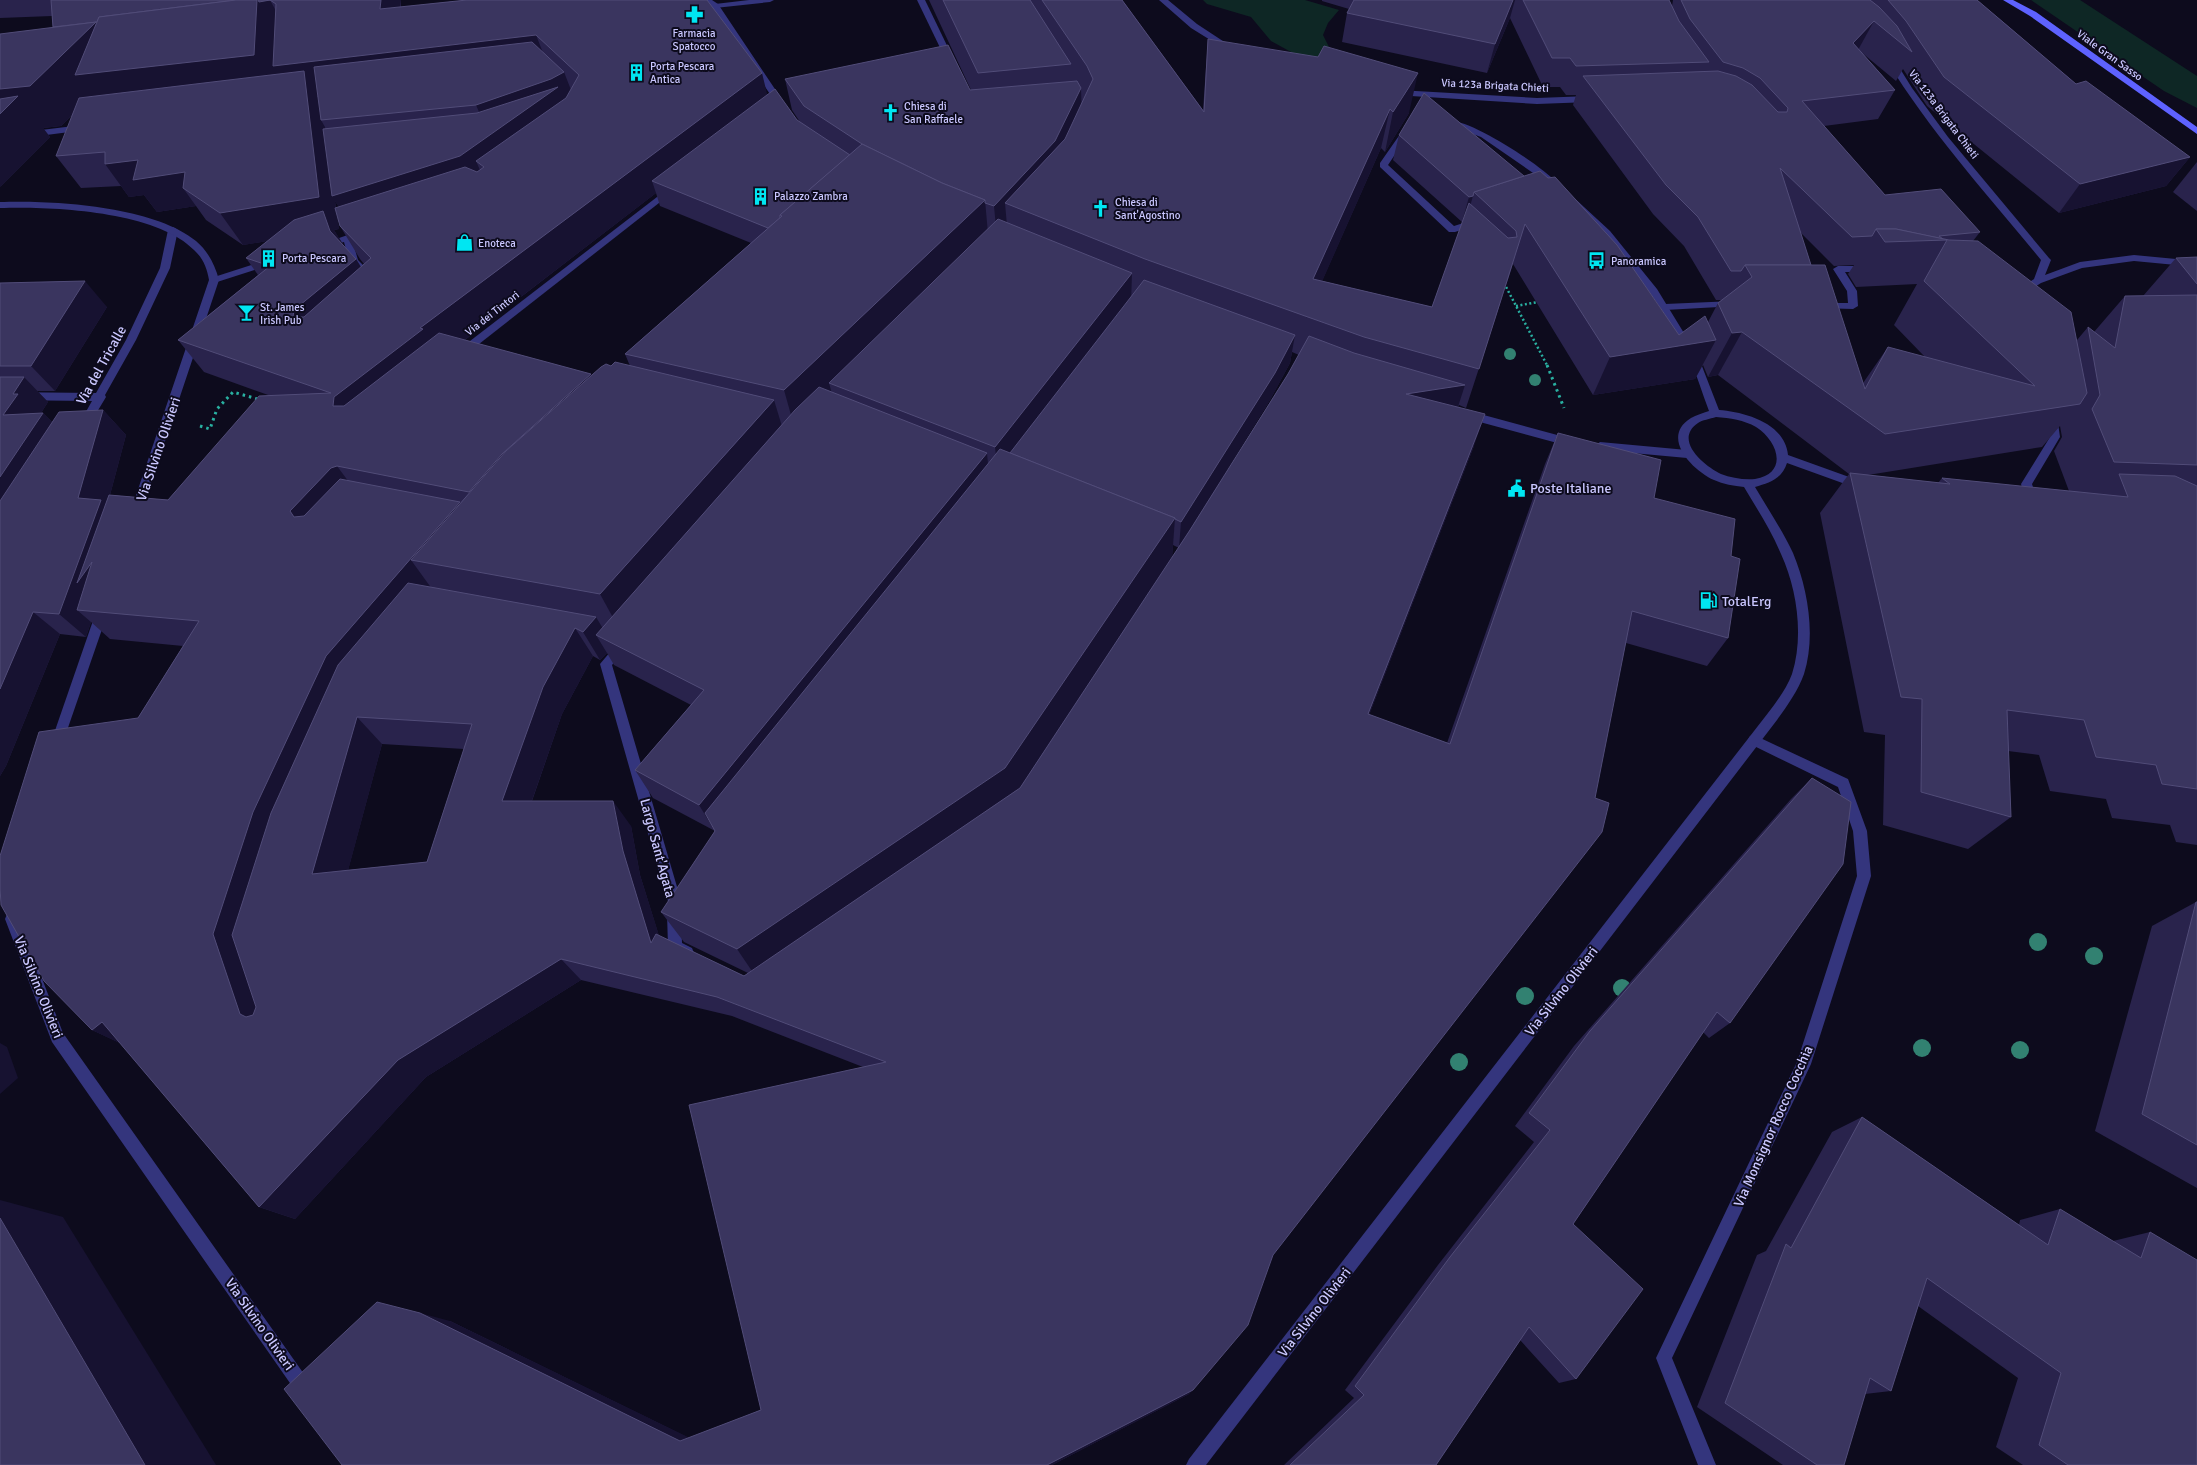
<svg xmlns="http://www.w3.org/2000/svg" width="2197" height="1465" viewBox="0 0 2197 1465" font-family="Signika,sans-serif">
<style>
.green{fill:#0e2725}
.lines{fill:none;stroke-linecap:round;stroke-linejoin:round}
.path-far1{stroke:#29b0a1;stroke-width:2.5;stroke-dasharray:2 2.5;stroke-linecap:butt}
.path{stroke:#29b0a1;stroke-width:3;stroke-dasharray:2.5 4;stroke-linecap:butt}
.pedestrian{fill:#34357d;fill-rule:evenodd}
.minor{fill:#34357d;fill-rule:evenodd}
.tertiary{fill:#34357d;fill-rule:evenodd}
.secondary{fill:#5e62ff;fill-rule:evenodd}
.tree{fill:#328171}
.wall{fill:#29234c;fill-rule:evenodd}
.shaded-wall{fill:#171231}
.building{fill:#3a355f;stroke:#514c78;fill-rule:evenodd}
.labels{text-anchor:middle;stroke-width:4;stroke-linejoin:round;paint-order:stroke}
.far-poi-label{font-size:11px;fill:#cac7ff;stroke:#0d0b1d;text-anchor:start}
.far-street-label{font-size:11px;fill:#cac7ff;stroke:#0d0b1d}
.street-label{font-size:14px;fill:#cac7ff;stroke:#0d0b1d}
.poi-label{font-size:14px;fill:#cac7ff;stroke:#0d0b1d;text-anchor:start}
</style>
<rect width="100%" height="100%" fill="#0d0b1d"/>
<!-- green -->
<g class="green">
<path d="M1203 0H1305L1339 10 1328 23 1323 35 1330 49 1326 60 1302 58 1271 41 1251 17 1207 4Z"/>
<path d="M2031 0H2080L2197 76V108L2164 91Z"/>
</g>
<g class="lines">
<!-- path-far1 -->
<g class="path-far1">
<path d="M1504 283 1548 367"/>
<path d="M1516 306 1538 302"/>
</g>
<!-- path -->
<g class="path">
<path d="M1547 365 1564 408"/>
<path d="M200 426 210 429 217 409 233 392 261 400"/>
</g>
<!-- pedestrian -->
<g class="pedestrian">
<path d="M749 0H774L770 2 715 8 711 6 715 4Z"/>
<path d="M917 0H925L954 60 953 62 946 60Z"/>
<path d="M674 907 679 909 681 913 682 943 692 948 694 953 692 958 687 960 670 952 668 947 667 913 669 909Z"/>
</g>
<!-- minor -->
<g class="minor">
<path d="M703 0H712L718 4 785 104 784 106H778L712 8Z"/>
<path d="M1888 59H1894L1912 88 1948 137 2049 258 2051 260 2045 275 2080 262 2134 255 2197 261V267L2134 261 2082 268 2041 283 2024 294H2018V290L2034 279 2041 260C1988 195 1931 133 1887 61Z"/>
<path d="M1398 90 1537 98 1590 96 1594 99 1590 102 1537 104 1395 95 1394 93Z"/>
<path d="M82 125 85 126V130L0 141V135Z"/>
<path d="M1406 129 1410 132 1388 165 1454 226 1476 219 1479 220V224L1455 232H1449L1380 167V163L1403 130Z"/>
<path d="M670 187 675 190 673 192 465 355H457V351Z"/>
<path d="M173 227 178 230 170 268 136 340 105 395 106 397 88 427H80L79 424 92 401 0 400V392L96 393 126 340 160 268 168 230Z"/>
<path d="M362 230 365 231V235L352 239 358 260 367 269 365 271H359L349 261 344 242 324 248 319 245Z"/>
<path d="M267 260 270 261V265L214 283 209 280 211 278Z"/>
<path d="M1838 266H1867L1872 269 1867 272H1845L1857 291 1858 306 1853 309 1818 308 1816 306 1821 303H1848L1847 291 1833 269Z"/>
<path d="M1734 301 1739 304 1737 306 1665 310 1660 307 1665 304Z"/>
<path d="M1469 411 1572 439 1577 443 1572 447 1465 418 1464 415Z"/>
<path d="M2052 412 2057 416 2060 437 2032 484 2038 502 2032 506 2026 502 2021 484 2050 437 2047 416Z"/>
<path d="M1600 442 1687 450 1692 454 1687 458 1600 450 1595 446Z"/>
<path d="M620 643 626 648 612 665 680 897 678 901 673 903 668 901 666 897 600 664 616 645Z"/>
<path d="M1754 735 1848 779 1867 831 1871 876 1811 1064 1672 1358 1716 1465H1698L1656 1358 1797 1062 1857 876 1853 831 1838 787 1750 744 1748 740 1750 736Z"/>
</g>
<!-- tertiary -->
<g class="tertiary">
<path d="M1159 0H1168L1197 24 1235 49 1228 51 1191 28Z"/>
<path d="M1448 121C1469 118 1542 166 1556 182L1549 184 1481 137 1448 125Z"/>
<path d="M1571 195 1610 231 1657 289 1698 356 1719 410C1745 412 1785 423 1788 455L1863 482 1864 485 1859 489 1787 463C1782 479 1769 483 1755 487 1768 509 1782 530 1793 553 1808 589 1816 636 1804 674 1798 691 1787 706 1777 720L1206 1465H1186L1189 1459 1768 713C1777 701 1787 688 1792 674 1804 636 1797 589 1781 554 1771 530 1757 509 1744 487 1734 486 1723 484 1714 480 1692 470 1660 437 1691 418 1696 415 1703 413 1709 411 1702 393 1697 375 1689 357 1659 298 1616 245 1568 200L1566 198ZM1716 417C1730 418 1744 420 1756 427 1778 441 1789 473 1755 479 1744 480 1731 478 1721 474 1704 466 1673 440 1698 423 1702 420 1710 419 1716 417Z"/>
<path d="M0 202C53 200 154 206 196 241 208 251 215 265 219 280L140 516H132L130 513 209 280C207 268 203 258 194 250 157 211 51 206 0 208Z"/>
<path d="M102 607 108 612 62 745 60 749 56 750 52 749 50 745 96 612Z"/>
<path d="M12 913 17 914 19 919 63 1033 311 1384 313 1390 311 1396 305 1398 299 1396 52 1042 5 919 7 914Z"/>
</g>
<!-- secondary -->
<path class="secondary" d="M2003 0H2013L2036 12 2197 127V134L2030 16Z"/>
</g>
<!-- trees -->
<g class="tree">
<circle cx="1510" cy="354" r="6"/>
<circle cx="1535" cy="380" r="6"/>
<circle cx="2038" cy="942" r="9"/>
<circle cx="2094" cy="956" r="9"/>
<circle cx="1622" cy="988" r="9"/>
<circle cx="1525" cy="996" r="9"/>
<circle cx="1922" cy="1048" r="9"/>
<circle cx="2020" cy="1050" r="9"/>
<circle cx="1459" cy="1062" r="9"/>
</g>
<!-- wall -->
<g class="wall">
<path d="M0 0H401V7L467 0 767 94 800 122 792 110 785 79 971 90 929 0H1122L1203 110 1208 39 1409 113 1385 152 1381 148 1322 281 1432 307 1463 221 1462 222 1393 160 1399 135 1424 93 1679 335 1708 322 1718 303 1721 300H1716L1684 246 1653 214 1573 105 1576 95H1566L1560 87H1543L1510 18 1487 73 1342 42 1347 13 1349 9 1322 1V0H1669L1672 6 1673 0H1977L2076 84 2190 157 2166 186 2059 213 1927 106 1903 69 1896 81 1861 52 1895 90 1878 119 1824 126 1885 195 1980 232 1973 241 2077 340 2088 327 2094 332 2125 296H2143L2176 258 2197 257V845L2176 842 2170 825 2112 818 2106 799 2050 791 2039 755 2008 751 2011 817 1968 849 1883 825 1885 735 1864 732 1820 513 1849 474 1718 375 1708 377 1703 365 1695 379 1593 395 1513 264 1466 408 1459 405 1458 407 1474 446 1369 715 1447 743 1545 464 1558 433 1654 498 1731 556 1728 638 1707 666 1626 643 1272 1256 1189 1394 1052 1465H342L450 1321 689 1438 761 1410 863 1067 732 1016 581 980 426 1077 295 1219 259 1207 120 1043 92 1030 138 718 183 646 110 639 91 622 86 637 60 634 6 766 0 776V283L107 307 55 391H37L48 402 41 413H43L52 422 103 410 126 435 110 495 168 500 271 396 204 372 178 340 258 275 246 258 267 241 243 245 206 220 196 206 157 212 144 195 129 197 121 186 81 188 56 156 73 114 61 126 43 128 50 137 0 187 53 28 52 16 0 18ZM656 193 660 206 751 243 625 354 630 366H611L591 376 465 340ZM335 201 339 207 336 208ZM337 217 340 226 360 259 364 264 361 267 356 259 343 245 334 230 339 229ZM1800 232 1834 266 1854 265 1848 274 1856 287 1917 284 1894 325 1925 357 1888 347 1863 383 1811 265ZM1292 352 1299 355 1288 374 1186 536 1270 400 1290 363ZM2060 426 2062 437 2054 451 2069 491 1942 478 1938 483 1868 475 2042 447ZM1173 545 1179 548 1172 557ZM607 653 614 665 691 705 635 770 653 798 715 831 661 912 684 942 748 973 744 976 659 936 640 875 631 826 532 801 562 714 593 656 600 660ZM382 744 464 749 427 862 348 870Z"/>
<path d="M2197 162V211L2173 192Z"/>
<path d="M1812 778 1730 1023 1709 1038 1703 1032 1573 1224 1576 1379 1559 1383 1520 1340 1436 1465H1284L1354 1398 1345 1390 1438 1265 1534 1142 1515 1126 1574 1046 1791 799Z"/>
<path d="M2196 902H2197V1188L2095 1131 2152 926Z"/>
<path d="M1862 1117 2019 1225 2020 1220 2060 1209 2113 1241 2150 1232 2197 1465H2023L1996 1447 2018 1378 1918 1306 1891 1391 1865 1394 1844 1465H1783L1697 1407 1757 1255 1766 1251 1832 1132Z"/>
</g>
<!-- shaded-wall -->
<g class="shaded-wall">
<path d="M257 0H270L288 33 536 35 549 68 317 96 322 104 321 120 325 127 334 195 489 135 476 105 564 72 578 108 484 167 476 161 486 184 353 231 335 201 339 229 334 230 343 244 350 264 329 231 243 245 220 213 319 197 90 96 61 126 43 128 50 137 0 187V89L53 27Z"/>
<path d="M381 0H401L396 42 380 9Z"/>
<path d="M1513 0H1515L1510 18 1487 73 1495 44Z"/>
<path d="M1874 21 1858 50 1853 43Z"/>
<path d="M762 73 770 106 652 181 656 193 440 359 356 429 333 406 334 397 420 328Z"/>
<path d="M1418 73 1409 113 1385 152 1393 112Z"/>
<path d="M1081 88 1082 120 1056 173 1005 203 1007 226 997 238 994 206Z"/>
<path d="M1390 109 1381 148 1306 318 1313 279Z"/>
<path d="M2190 157 2166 186 2059 213 2080 184Z"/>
<path d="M138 160 185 172 183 188 196 206 157 212 144 195 129 197 105 164Z"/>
<path d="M1473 196 1466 220 1462 222 1469 197Z"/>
<path d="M985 200 989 245 829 383 833 397 796 433 784 390Z"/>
<path d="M356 259 376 292 316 343 293 317 294 310Z"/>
<path d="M1132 273 1131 304 998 476 995 447Z"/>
<path d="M85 281 107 307 55 391 31 366Z"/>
<path d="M1742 332 1718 375 1708 377 1732 333Z"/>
<path d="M1295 335 1290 363 1270 400 1179 548 1181 522Z"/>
<path d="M1716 340 1695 379 1593 395 1610 357Z"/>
<path d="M591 374 605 406 488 522 469 492 502 454Z"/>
<path d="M24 377 48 402 39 416 43 413 67 438 0 542V477L3 415 13 394Z"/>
<path d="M1465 385 1455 416 1406 394Z"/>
<path d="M774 400 787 443 622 634 600 594Z"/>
<path d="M103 410 126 435 107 506 125 524 77 610 91 622 86 637 59 614 78 498Z"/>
<path d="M1485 414 1474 446 1359 741 1368 714Z"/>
<path d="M987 453 990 486 715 831 699 805Z"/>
<path d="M337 466 360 497 315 541 294 517 290 511 331 468Z"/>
<path d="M460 502 479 532 411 560 432 589 352 684 274 1033 240 1014 213 934 253 812 326 656Z"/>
<path d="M1175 518 1172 559 1010 803 756 977 737 949Z"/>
<path d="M33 612 60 634 6 766 0 776V689Z"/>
<path d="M596 617 611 642 596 635 607 653 600 660 583 632Z"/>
<path d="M575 628 593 656 562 714 523 826 502 801 543 687Z"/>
<path d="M357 717 382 744 341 897 312 874Z"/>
<path d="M613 801 631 826 640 875 668 964 651 943 623 851Z"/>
<path d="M561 959 581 980 426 1077 295 1219 259 1207 398 1060Z"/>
<path d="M102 1022 132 1049 92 1030Z"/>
<path d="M0 1043 7 1047 18 1078 0 1094Z"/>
<path d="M0 1200 63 1217 216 1465H145L0 1218Z"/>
<path d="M420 1313 450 1321 700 1443 680 1441Z"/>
<path d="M1193 1390 1189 1394 1052 1465H1047Z"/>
</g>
<!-- building -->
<g class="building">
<path d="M51 0H236L99 17 97 22 53 27Z"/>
<path d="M236 0H257L254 55 75 75 99 17Z"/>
<path d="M258 0H381L380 9 467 0H707L762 73 420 328 423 329 334 397 333 406H344L439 333 591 374 502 454 469 492 337 466 331 468 290 511 294 517 304 516 340 479 460 502 326 656 253 812 213 934 240 1014 246 1017 253 1015 256 1007 232 935 271 813 338 665 408 583 596 617 583 632 575 628 543 687 502 801H613L623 851 651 943 656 934 744 976 1020 788 1190 530 1288 374 1309 336 1354 353 1465 385 1406 394 1485 414 1368 714 1450 744 1558 433 1661 460 1654 498 1735 519 1731 556 1740 559 1728 638 1632 611 1595 798 1609 803 1602 832 1273 1255 1248 1325 1193 1390 1047 1465H342L284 1389 377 1302 420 1313 680 1441 761 1410 689 1105 886 1062 717 997 561 959 398 1060 259 1207 102 1022 92 1030 44 981 1 905 0 887V856L39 732 138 718 199 621 77 610 92 562 77 583 109 495 168 500 259 396 331 393 178 340 270 266 246 258 294 220 323 211 330 231 356 259 294 310 293 317H304L371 258 340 226 335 208 465 167 477 172 484 167 476 161 566 98 579 75 536 35 273 66 276 4 270 0 259 2ZM357 717 472 724 427 862 312 874Z"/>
<path d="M943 0H1030L1071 64 978 73Z"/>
<path d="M1042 0H1122L1204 112 1208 39 1318 57 1324 46 1418 73 1393 112 1390 109 1313 279 1432 307 1469 203 1508 238 1517 237 1516 231 1474 192 1540 171 1548 178 1555 177 1617 245 1679 335 1705 316 1716 340 1610 357 1525 224 1479 369 1364 337 1145 259 1005 203 1065 139 1093 79 1087 66Z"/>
<path d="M1354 0H1513L1495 44 1347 13Z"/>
<path d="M1523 0H1669L1679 21 1709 62 1576 66 1570 58H1552Z"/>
<path d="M1681 0H1870L1879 7 1897 26 1912 52 1874 21 1853 43 1895 90 1802 101 1885 195 1941 189 1980 232 1939 236 1943 239 1896 229H1876L1872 236 1852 237 1780 168 1811 265H1745L1741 271H1731L1698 217 1666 185 1583 76 1718 71 1736 76 1752 85 1778 112H1787L1788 108 1760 78 1743 68 1723 62 1690 19Z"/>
<path d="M1888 0H1977L2076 84 2086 81 2190 157 2080 184 1944 77 1906 21Z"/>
<path d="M96 22 30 86 0 89V34Z"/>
<path d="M532 42 564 72 551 79 476 105 321 120 314 67Z"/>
<path d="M948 45 970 90 1077 81 1081 88 1055 141 994 206 985 203V200L942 183 862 144 804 106 785 79Z"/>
<path d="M304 71 319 197 220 213 183 188 185 172 133 180 138 160 105 164V152L56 156 79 98Z"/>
<path d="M558 87 460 156 332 196 323 129 477 113Z"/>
<path d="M775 89 797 120 850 155 780 215V218L768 228 652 181Z"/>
<path d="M1424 93 1524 176 1474 192 1473 196 1469 197 1399 135Z"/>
<path d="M18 96 0 114V99Z"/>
<path d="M862 144 942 183 985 200 784 390 625 354 782 216 780 215Z"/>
<path d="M998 219 1132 273 995 447 829 383Z"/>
<path d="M1876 229H1896L1949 240 1978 241 2071 312 2087 393 2080 404 1885 434 1742 332 1732 333 1718 303 1752 277 1745 265H1825L1865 389 1888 347 2035 386 1924 281 1947 240 1885 242Z"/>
<path d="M2197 257V284L2176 258Z"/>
<path d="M1144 280 1295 335 1275 373 1181 522 1175 519V518L1010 453Z"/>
<path d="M85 281 31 366H0V283Z"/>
<path d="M2197 295V465L2114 462 2092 409 2100 395 2088 327 2115 348 2125 296Z"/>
<path d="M615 362 774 400 600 594 411 560 506 451 601 367 606 364 611 366Z"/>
<path d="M0 377H24L13 394H18L3 415 43 413 0 477Z"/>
<path d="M819 387 987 453 699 805 635 770 704 690 596 635 795 410Z"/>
<path d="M103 410 78 498 101 500 59 614 33 612 0 689V501L59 412Z"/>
<path d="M1000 449 1175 518 1005 768 737 949 661 912 715 831 705 813Z"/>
<path d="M1850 473 1950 484 1942 478 2128 497 2119 474 2175 476 2197 486V789L2162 784 2156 765 2096 757 2084 720 2007 710 2011 817 1921 792 1922 699 1901 697Z"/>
<path d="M1812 778 1851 802 1843 864 1730 1023 1717 1012 1573 1224 1643 1289 1576 1379 1529 1327 1436 1465H1290L1364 1395 1355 1386 1450 1257 1550 1130 1529 1113 1590 1031Z"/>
<path d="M2196 902H2197V1145L2142 1114Z"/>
<path d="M1862 1117 2048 1245 2060 1209 2141 1258 2150 1232 2197 1260V1465H2068L2039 1445 2061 1373 1927 1278 1891 1391 1870 1378 1844 1465H1817L1725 1403 1786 1244 1791 1248Z"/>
<path d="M0 1218 145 1465H0Z"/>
</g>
<!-- icons -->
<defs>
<symbol id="pharmacy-bare" viewBox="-9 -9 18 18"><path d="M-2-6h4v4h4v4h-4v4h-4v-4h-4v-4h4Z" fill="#00e6f2" stroke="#0d0b1d" stroke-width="2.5" paint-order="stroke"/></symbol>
<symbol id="building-bare" viewBox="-9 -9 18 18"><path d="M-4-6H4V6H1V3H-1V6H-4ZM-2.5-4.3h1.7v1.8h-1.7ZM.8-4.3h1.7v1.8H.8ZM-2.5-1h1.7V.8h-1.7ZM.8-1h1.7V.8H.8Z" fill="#00e6f2" stroke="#0d0b1d" stroke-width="2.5" paint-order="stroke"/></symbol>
<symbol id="church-bare" viewBox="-9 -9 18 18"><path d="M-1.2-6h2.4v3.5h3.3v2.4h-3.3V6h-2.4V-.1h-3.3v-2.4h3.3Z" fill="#00e6f2" stroke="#0d0b1d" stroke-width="2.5" paint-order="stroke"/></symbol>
<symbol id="shop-bare" viewBox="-9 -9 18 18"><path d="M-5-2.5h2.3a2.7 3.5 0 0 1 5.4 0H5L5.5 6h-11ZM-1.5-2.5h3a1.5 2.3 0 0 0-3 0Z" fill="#00e6f2" stroke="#0d0b1d" stroke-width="2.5" paint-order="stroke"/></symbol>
<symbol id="bus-bare" viewBox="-9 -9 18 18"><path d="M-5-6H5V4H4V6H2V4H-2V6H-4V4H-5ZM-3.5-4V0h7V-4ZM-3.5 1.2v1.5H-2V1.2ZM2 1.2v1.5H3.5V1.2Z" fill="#00e6f2" stroke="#0d0b1d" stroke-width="2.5" paint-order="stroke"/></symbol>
<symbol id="bar-bare" viewBox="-9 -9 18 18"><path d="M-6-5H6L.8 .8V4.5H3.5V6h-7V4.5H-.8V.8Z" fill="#00e6f2" stroke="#0d0b1d" stroke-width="2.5" paint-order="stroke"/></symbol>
<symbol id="civic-bare" viewBox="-9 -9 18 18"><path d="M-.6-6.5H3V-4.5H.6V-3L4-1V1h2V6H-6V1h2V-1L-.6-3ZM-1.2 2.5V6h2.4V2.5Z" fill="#00e6f2" stroke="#0d0b1d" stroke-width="2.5" paint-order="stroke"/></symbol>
<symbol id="fuel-bare" viewBox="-9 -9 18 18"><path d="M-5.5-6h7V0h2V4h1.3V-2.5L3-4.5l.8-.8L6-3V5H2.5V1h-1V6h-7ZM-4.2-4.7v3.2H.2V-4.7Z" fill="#00e6f2" stroke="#0d0b1d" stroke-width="2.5" paint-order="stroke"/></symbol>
</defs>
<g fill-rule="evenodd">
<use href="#pharmacy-bare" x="682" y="2" width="25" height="25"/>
<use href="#building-bare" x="624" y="60" width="25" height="25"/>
<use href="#church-bare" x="878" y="100" width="25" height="25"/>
<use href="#building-bare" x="748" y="184" width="25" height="25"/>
<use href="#church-bare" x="1088" y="196" width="25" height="25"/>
<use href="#shop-bare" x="452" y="230" width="25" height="25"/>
<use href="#building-bare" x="256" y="246" width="25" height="25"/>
<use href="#bus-bare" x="1584" y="248" width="25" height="25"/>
<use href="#bar-bare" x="234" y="300" width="25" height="25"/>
<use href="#civic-bare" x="1504" y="476" width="25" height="25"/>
<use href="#fuel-bare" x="1696" y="588" width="25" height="25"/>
</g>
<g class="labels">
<!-- far-poi labels -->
<g class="far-poi-label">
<text x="694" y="37" text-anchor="middle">Farmacia<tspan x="694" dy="13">Spatocco</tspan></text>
<text x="650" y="70">Porta Pescara<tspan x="650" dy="13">Antica</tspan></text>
<text x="904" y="110">Chiesa di<tspan x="904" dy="13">San Raffaele</tspan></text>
<text x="774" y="200">Palazzo Zambra</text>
<text x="1115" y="206">Chiesa di<tspan x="1115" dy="13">Sant'Agostino</tspan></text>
<text x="478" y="247">Enoteca</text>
<text x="282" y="262">Porta Pescara</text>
<text x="1611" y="265">Panoramica</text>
<text x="260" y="311">St. James<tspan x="260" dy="13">Irish Pub</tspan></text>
</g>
<!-- far-street labels -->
<g class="far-street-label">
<text transform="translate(2110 55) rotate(36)" y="4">Viale Gran Sasso</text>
<text transform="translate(1495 85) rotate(3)" y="4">Via 123a Brigata Chieti</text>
<text transform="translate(1944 114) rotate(53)" y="4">Via 123a Brigata Chieti</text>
<text transform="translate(492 313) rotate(-38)" y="4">Via dei Tintori</text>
</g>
<!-- street labels -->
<g class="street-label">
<text transform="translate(101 365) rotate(-61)" y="5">Via del Tricalle</text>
<text transform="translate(158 449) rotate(-71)" y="5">Via Silvino Olivieri</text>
<text transform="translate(658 848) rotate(75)" y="5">Largo Sant'Agata</text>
<text transform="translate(39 987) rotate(68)" y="5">Via Silvino Olivieri</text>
<text transform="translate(1561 991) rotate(-52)" y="5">Via Silvino Olivieri</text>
<text transform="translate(1773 1126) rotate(-66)" y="5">Via Monsignor Rocco Cocchia</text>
<text transform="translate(1314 1312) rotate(-52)" y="5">Via Silvino Olivieri</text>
<text transform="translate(260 1324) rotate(55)" y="5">Via Silvino Olivieri</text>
</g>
<!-- poi labels -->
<g class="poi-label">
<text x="1530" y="493">Poste Italiane</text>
<text x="1722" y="606">TotalErg</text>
</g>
</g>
</svg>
